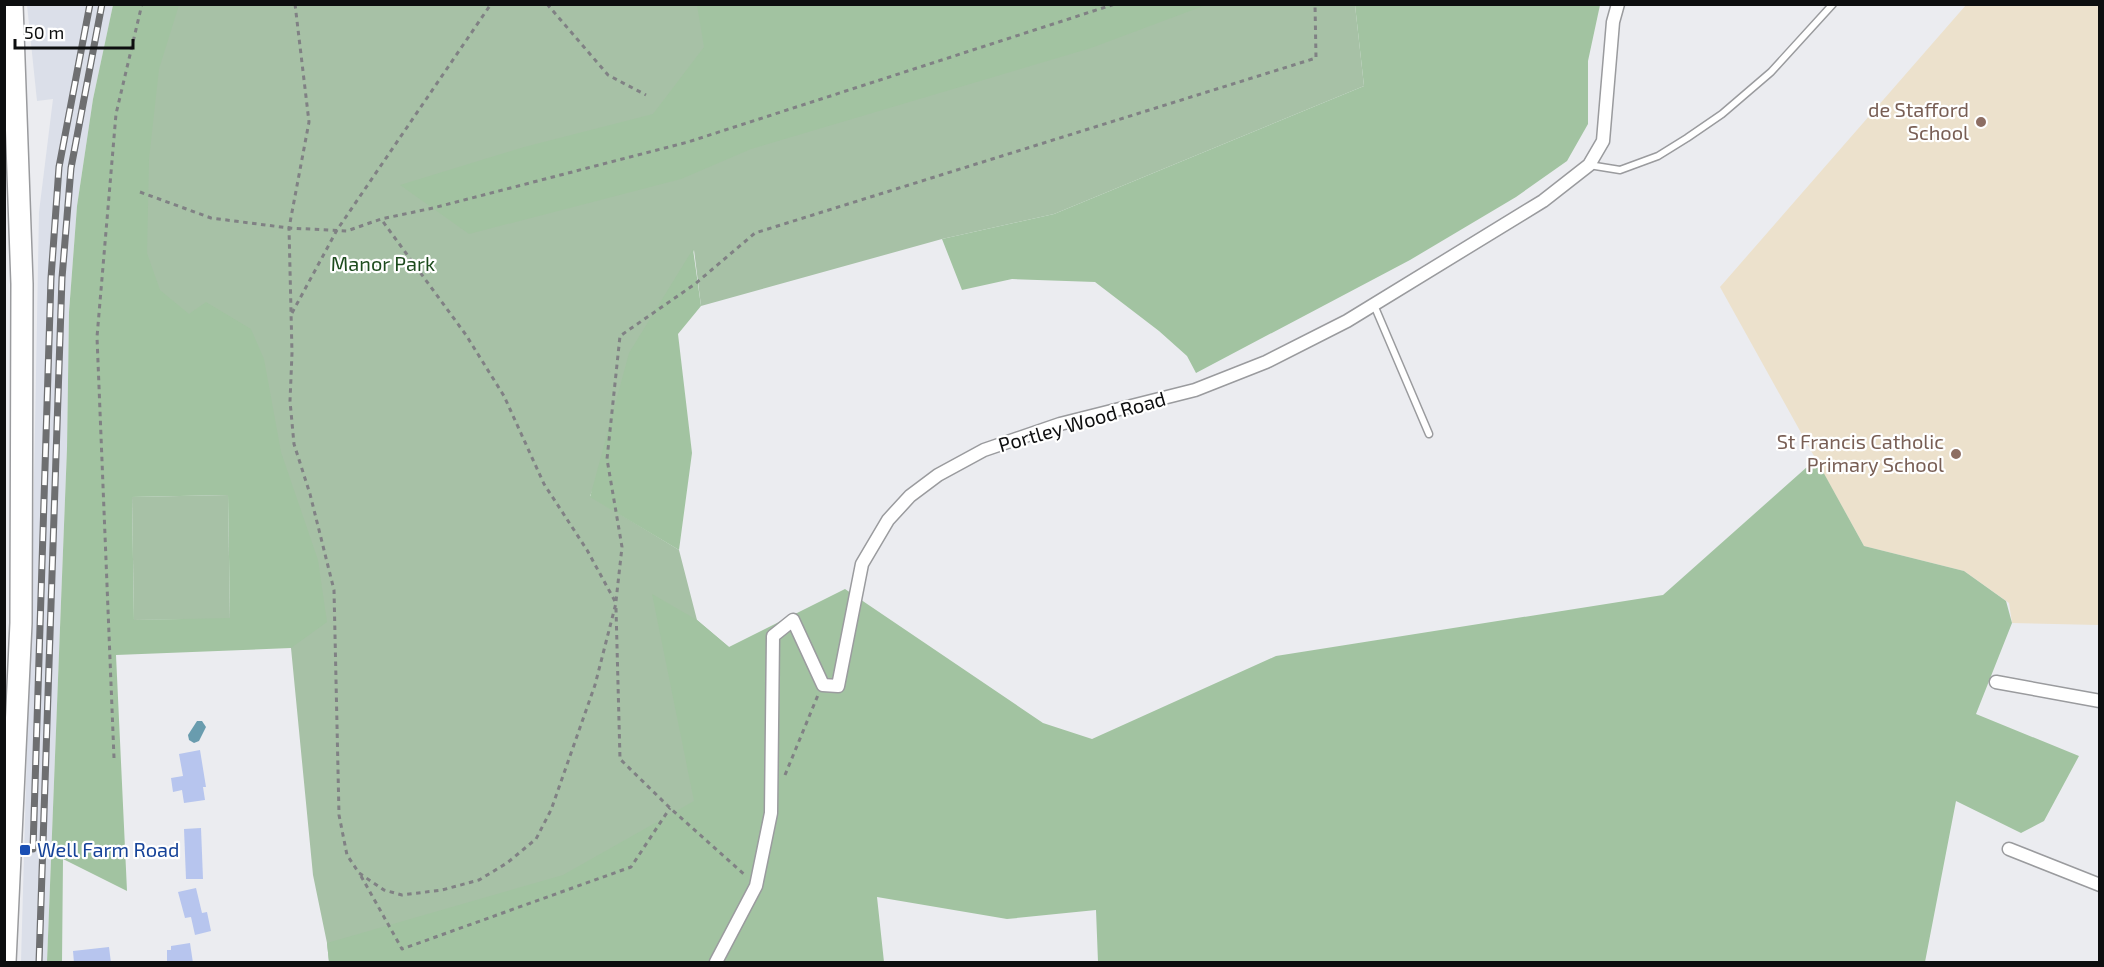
<svg xmlns="http://www.w3.org/2000/svg" width="2104" height="967" viewBox="0 0 2104 967" font-family="'Exo 2',sans-serif">
<style>
.built{fill:#dbdfe9}
.education{fill:#ece1cc}
.green{fill:#a7c1a6}
.forest{fill:#a2c3a1;fill-rule:evenodd}
.water{fill:#699cae}
.building{fill:#b7c5ee}
.lines{fill:none;stroke-linecap:round;stroke-linejoin:round}
.service-casing{stroke:#9a9b9e;stroke-width:9}
.minor-casing{stroke:#9a9b9e;stroke-width:15}
.trunk-casing{stroke:#9a9b9e;stroke-width:24}
.path{stroke:#808184;stroke-width:3;stroke-dasharray:4.5 4.5;stroke-linecap:butt}
.service{stroke:#fff;stroke-width:6}
.minor{stroke:#fff;stroke-width:12}
.trunk{stroke:#fff;stroke-width:21}
.rail-casing{stroke:#6e6f71;stroke-width:7}
.rail{stroke:#fff;stroke-width:4.5;stroke-dasharray:14;stroke-linecap:butt}
.education-dot{fill:#8d6e63;stroke:#fff;stroke-width:2}
.transit-dot{fill:#1a4fb4;stroke:#fff;stroke-width:2}
.labels{text-anchor:middle;stroke-width:4.5;stroke-linejoin:round;paint-order:stroke}
.education-label{font-size:20px;fill:#785e54;stroke:#fff;text-anchor:end}
.park-label{font-size:20px;fill:#1e4c1e;stroke:#fff}
.street-label{font-size:20px;fill:#0d0e0f;stroke:#fff}
.transit-label{font-size:20px;fill:#164399;stroke:#fff;text-anchor:start}
</style>
<rect width="100%" height="100%" fill="#ebecf0"/>
<!-- built -->
<path class="built" d="M27 5H113L93 99 77 206 69 312 67 448 47 962H21L33 535 39 212 53 99 37 101Z"/>
<!-- education -->
<path class="education" d="M1966 5H2099V625L2012 623 2009 603 1964 571 1864 546 1720 287Z"/>
<!-- green -->
<g class="green">
<path d="M152 5H1355L1364 86 1054 214 942 239 701 306 694 250 590 496 679 550 697 620 762 675V812L329 962 327 943 313 875 291 648 236 479 108 333Z"/>
<path d="M228 495 230 619 134 620 132 497Z"/>
</g>
<!-- forest -->
<g class="forest">
<path d="M113 5H179L159 69 149 159 147 253 160 290 189 314 206 302 251 329 264 359 281 452 318 560 327 622 291 648 116 655 127 891 63 859 62 962H47L67 448 69 312 77 206 93 99ZM228 495 230 618 134 620 132 497Z"/>
<path d="M697 5V4L1206 5 1091 48 751 149 681 179 469 234 400 185 524 147 653 114 704 47Z"/>
<path d="M1355 5H1600L1588 61V124L1567 161 1516 197 1410 260 1196 373 1187 356 1159 331 1095 282 1012 279 962 290 942 239 1054 214 1364 86Z"/>
<path d="M693 249 701 306 678 334 692 453 679 550 590 497 629 353Z"/>
<path d="M1816 459 1864 546 1964 571 2006 601 2012 623 1976 714 2079 756 2044 821 2021 833 1956 801 1925 962H1098L1096 910 1007 919 877 897 884 962H329L327 943 563 875 694 801 652 594 697 620 729 647 845 589 1043 723 1092 739 1276 656 1663 595Z"/>
</g>
<!-- water -->
<path class="water" d="M197 721H202L206 727 199 741 194 743 189 740 188 735Z"/>
<!-- building -->
<g class="building">
<path d="M200 750 206 787H203L205 800 184 803 182 790 173 792 171 778 183 776 179 754Z"/>
<path d="M201 828 203 879H186L184 829Z"/>
<path d="M196 888 202 913 207 912 211 931 195 935 191 917 185 918 178 892Z"/>
<path d="M190 943 193 963H167V950H171V946Z"/>
<path d="M109 947 111 963H74L73 951Z"/>
</g>
<g class="lines">
<defs>
<g id="service">
<path d="M1589 165 1620 170 1658 156 1687 138 1722 114 1771 72 1833 4"/>
<path d="M1374 305 1429 434"/>
</g>
<g id="minor">
<path d="M1996 682 2100 701"/>
<path d="M2009 849 2100 885"/>
<path d="M716 962 756 886 771 813 773 636 793 620 823 685 838 686 862 564 888 520 910 496 938 475 984 450 1060 424 1195 390 1266 362 1347 321 1543 201 1589 165 1603 141 1613 22 1618 4"/>
</g>
<path id="trunk" d="M5 962 21 623 22 284 12 4"/>
</defs>
<!-- service casing -->
<use href="#service" class="service-casing"/>
<!-- minor casing -->
<use href="#minor" class="minor-casing"/>
<!-- trunk casing -->
<use href="#trunk" class="trunk-casing"/>
<!-- path -->
<g class="path">
<path d="M295 4 309 122 289 228 292 353 290 401 294 444 310 494 334 590 339 815 347 855 359 873 384 890 402 895 442 890 479 880 507 863 536 839 551 810 595 685 616 603 587 550 544 484 504 396 466 335 381 219"/>
<path d="M547 4 608 75 646 95"/>
<path d="M140 192 211 218 289 228 347 231 381 219 433 208 688 142 1115 4"/>
<path d="M292 313 337 230 491 4"/>
<path d="M616 601 622 547 607 459 620 336 695 284 755 233 1316 58 1315 4"/>
<path d="M616 608 620 759 670 808 746 876"/>
<path d="M114 758 97 337 116 114 142 4"/>
<path d="M785 775 818 695"/>
<path d="M361 876 402 949 631 867 670 808"/>
</g>
<!-- service -->
<use href="#service" class="service"/>
<!-- minor -->
<use href="#minor" class="minor"/>
<!-- trunk -->
<use href="#trunk" class="trunk"/>
<defs>
<g id="rail">
<path d="M33 849 51 278 59 167 90 4"/>
<path d="M39 962 62 278 71 168 102 4"/>
</g>
</defs>
<!-- rail casing -->
<use href="#rail" class="rail-casing"/>
<!-- rail -->
<use href="#rail" class="rail"/>
</g>
<!-- markers -->
<g class="education-dot">
<circle cx="1981" cy="122" r="6"/>
<circle cx="1956" cy="454" r="6"/>
</g>
<rect class="transit-dot" x="19" y="844" width="12" height="12" rx="3"/>
<g class="labels">
<!-- education labels -->
<g class="education-label">
<text x="1969" y="117">de Stafford<tspan x="1969" dy="23">School</tspan></text>
<text x="1944" y="449">St Francis Catholic<tspan x="1944" dy="23">Primary School</tspan></text>
</g>
<!-- park labels -->
<g class="park-label">
<text x="383" y="271">Manor Park</text>
</g>
<!-- street labels -->
<g class="street-label">
<text transform="translate(1082 422) rotate(-16)" y="7">Portley Wood Road</text>
</g>
<!-- transit labels -->
<g class="transit-label">
<text x="37" y="857">Well Farm Road</text>
</g>
</g>
<!-- border -->
<rect width="2104" height="967" fill="none" stroke="#0d0e0f" stroke-width="12"/>
<!-- scale -->
<path d="M15 39v9h118v-9" fill="none" stroke="#0d0e0f" stroke-width="3"/>
<text x="24" y="39" font-size="18" fill="#0d0e0f" stroke="#ffffff" stroke-width="4.5" paint-order="stroke">50 m</text>
</svg>
